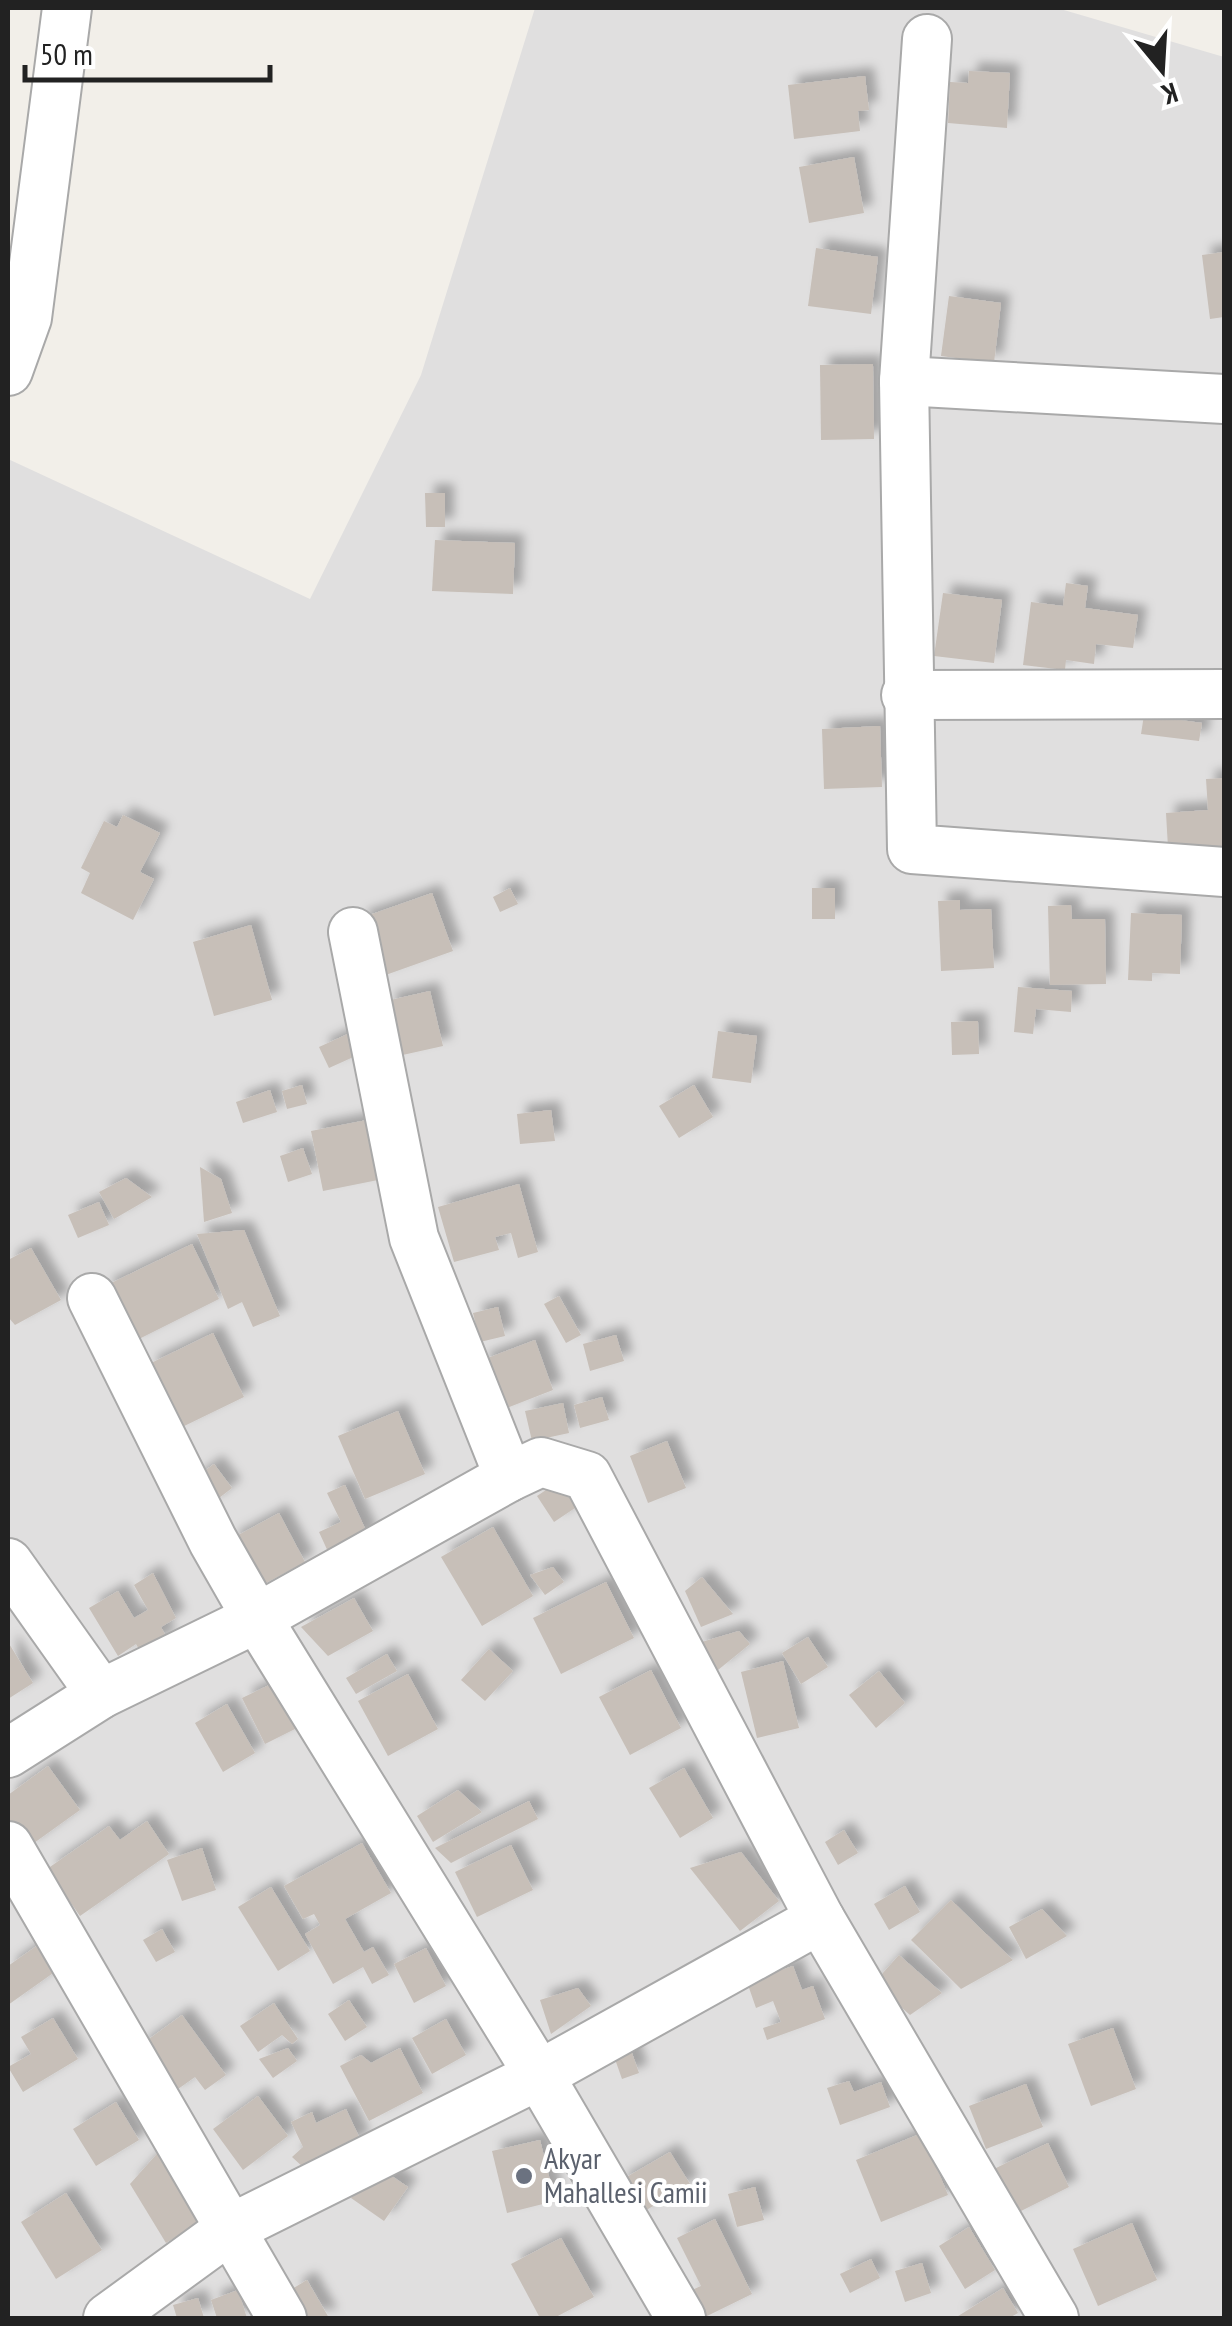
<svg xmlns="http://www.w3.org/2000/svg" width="1232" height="2326" viewBox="0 0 1232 2326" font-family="'PT Sans Narrow',sans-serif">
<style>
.residential{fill:#e0dfdf}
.building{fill:#c7bfb8;filter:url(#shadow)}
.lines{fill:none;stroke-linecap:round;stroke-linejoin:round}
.minor-casing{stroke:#a9a9a9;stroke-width:52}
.minor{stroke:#fff;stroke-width:48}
.worship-dot{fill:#6b7280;stroke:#fff;stroke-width:4}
.labels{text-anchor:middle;stroke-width:8;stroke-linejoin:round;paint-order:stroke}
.worship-label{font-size:30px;fill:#5b616d;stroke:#fff;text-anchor:start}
</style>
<defs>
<filter id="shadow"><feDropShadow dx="9" dy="-9" stdDeviation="5" flood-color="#0004"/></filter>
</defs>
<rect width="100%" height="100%" fill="#f2efe9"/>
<!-- residential -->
<path class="residential" d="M535 8H1057L1224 57V2318H8V459L310 599 421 375Z"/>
<!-- building -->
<g class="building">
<path d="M969 71 1010 73 1007 128 948 123 950 82 968 83Z"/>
<path d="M865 76 869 110 858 111 860 131 794 139 788 85Z"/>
<path d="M854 157 864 213 809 223 799 167Z"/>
<path d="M816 248 878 257 871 314 808 306Z"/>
<path d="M1224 252V317L1210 319 1202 255Z"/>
<path d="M949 296 1001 303 994 363 941 356Z"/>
<path d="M873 364 874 439 821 440 820 365Z"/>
<path d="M425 493H445V527H426Z"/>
<path d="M435 540 515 543 513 594 432 591Z"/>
<path d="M1066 583 1088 586 1085 608 1138 615 1133 648 1096 644 1094 664 1066 660 1065 670 1023 665 1031 602 1063 606Z"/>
<path d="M943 593 1002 600 994 663 934 656Z"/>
<path d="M1144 715 1202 723 1199 741 1141 734Z"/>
<path d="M880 726 882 787 824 789 822 729Z"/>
<path d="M1224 778V862L1169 865 1166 813 1208 810 1206 779Z"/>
<path d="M123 815 160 833 140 872 154 879 133 920 81 893 90 873 81 868 104 821 117 827Z"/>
<path d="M510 888 518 904 500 912 493 897Z"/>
<rect x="812" y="888" width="23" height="31"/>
<path d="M432 893 453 951 380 977 358 919Z"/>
<path d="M960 900V910L991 909 994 968 941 971 938 901Z"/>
<path d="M1071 905 1072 919H1105L1106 984 1050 985 1048 906Z"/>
<path d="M1131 913 1182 915 1180 974 1152 973V981L1128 980Z"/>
<path d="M251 925 272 1000 214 1016 193 942Z"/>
<path d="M1018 987 1072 991 1071 1012 1036 1009 1033 1034 1014 1032Z"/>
<path d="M430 991 443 1046 398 1056 386 1001Z"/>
<path d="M978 1021 979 1054 952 1055 951 1022Z"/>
<path d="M718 1031 757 1036 751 1083 712 1078Z"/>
<path d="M350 1033 360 1054 329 1068 319 1047Z"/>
<path d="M302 1085 307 1104 287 1109 282 1091Z"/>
<path d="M694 1085 713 1117 679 1138 659 1106Z"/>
<path d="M270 1090 277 1112 243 1123 236 1102Z"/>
<path d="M551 1110 555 1141 520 1144 517 1114Z"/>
<path d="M372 1119 383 1179 323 1191 311 1131Z"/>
<path d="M303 1148 312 1174 288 1182 280 1156Z"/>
<path d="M200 1167 221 1179 232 1213 204 1222Z"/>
<path d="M126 1178 152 1197 114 1219 99 1192Z"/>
<path d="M519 1184 538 1252 518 1258 511 1233 495 1237 499 1250 454 1262 438 1207Z"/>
<path d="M99 1202 109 1225 78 1238 68 1215Z"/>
<path d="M244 1230 280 1316 253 1327 242 1302 228 1309 197 1234Z"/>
<path d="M192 1244 219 1299 131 1343 103 1287Z"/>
<path d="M31 1248 61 1300 15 1325 8 1317V1260Z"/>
<path d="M559 1296 581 1335 566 1343 544 1304Z"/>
<path d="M498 1307 505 1336 480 1342 473 1313Z"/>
<path d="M213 1333 244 1397 178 1429 147 1365Z"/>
<path d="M616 1335 624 1361 590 1371 583 1344Z"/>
<path d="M535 1340 553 1390 499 1411 480 1361Z"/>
<path d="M602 1397 609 1420 580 1428 574 1405Z"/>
<path d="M563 1403 569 1433 532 1441 525 1411Z"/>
<path d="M398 1411 425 1474 365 1499 338 1436Z"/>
<path d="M667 1441 686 1488 648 1503 630 1456Z"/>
<path d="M214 1464 232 1488 210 1505 191 1481Z"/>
<path d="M564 1478 581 1504 554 1522 537 1496Z"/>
<path d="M345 1485 369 1537 330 1556 319 1532 341 1522 327 1493Z"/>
<path d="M279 1513 305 1562 255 1589 229 1540Z"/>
<path d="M493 1527 533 1596 482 1626 441 1557Z"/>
<path d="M553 1567 564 1582 545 1595 530 1575Z"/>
<path d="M153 1573 176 1618 161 1627 167 1638 141 1653 136 1644 118 1656 89 1608 118 1591 134 1618 148 1610 134 1585Z"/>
<path d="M702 1577 733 1614 701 1627 685 1591Z"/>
<path d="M606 1582 634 1638 561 1674 533 1618Z"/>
<path d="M354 1598 373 1631 328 1656 301 1627Z"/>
<path d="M739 1631 750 1644 718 1670 695 1644Z"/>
<path d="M808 1637 828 1667 801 1684 782 1653Z"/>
<path d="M8 1642 33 1683 8 1699Z"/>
<path d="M489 1649 513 1671 485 1701 461 1680Z"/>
<path d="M387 1654 397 1671 356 1694 346 1678Z"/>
<path d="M783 1661 799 1728 757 1738 741 1672Z"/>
<path d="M258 1664 299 1727 265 1744 242 1698 269 1685Z"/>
<path d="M651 1670 681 1728 630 1755 599 1697Z"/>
<path d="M879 1671 905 1703 876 1728 849 1695Z"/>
<path d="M408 1674 438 1729 388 1756 358 1701Z"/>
<path d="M227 1704 255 1753 223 1772 195 1723Z"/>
<path d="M48 1766 80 1810 27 1848 8 1821V1795Z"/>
<path d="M684 1768 713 1818 680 1838 649 1788Z"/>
<path d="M458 1790 482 1812 433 1842 417 1816Z"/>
<path d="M529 1801 538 1819 451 1863 435 1848Z"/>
<path d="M147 1821 169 1854 80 1916 47 1869 109 1826 120 1840Z"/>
<path d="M844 1830 858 1853 838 1865 825 1842Z"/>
<path d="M362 1843 391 1893 345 1919 364 1952 373 1947 389 1975 372 1984 363 1967 333 1984 305 1934 320 1925 314 1914 303 1919 284 1886Z"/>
<path d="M511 1845 533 1890 477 1917 455 1872Z"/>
<path d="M202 1848 216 1890 182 1901 167 1860Z"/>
<path d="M741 1852 779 1901 740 1931 690 1868Z"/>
<path d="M905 1886 920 1912 889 1930 874 1904Z"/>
<path d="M271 1887 310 1951 278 1971 238 1907Z"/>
<path d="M951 1900 1013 1960 961 1989 911 1940Z"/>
<path d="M1042 1909 1067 1936 1026 1959 1009 1927Z"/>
<path d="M162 1929 175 1952 156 1962 143 1940Z"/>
<path d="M38 1945 56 1971 8 2005V1966Z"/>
<path d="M426 1948 446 1986 414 2003 394 1964Z"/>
<path d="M899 1955 942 1993 910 2015 874 1983Z"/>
<path d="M793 1966 802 1990 813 1986 825 2019 767 2040 763 2028 781 2022 773 2001 756 2008 747 1982Z"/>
<path d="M578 1988 591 2006 551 2034 540 2000Z"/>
<path d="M349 2000 367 2027 345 2041 328 2014Z"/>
<path d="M274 2003 298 2039 292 2044 282 2035 258 2052 240 2026Z"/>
<path d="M182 2015 226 2075 205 2090 195 2077 171 2094 138 2047Z"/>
<path d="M53 2018 78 2059 23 2092 8 2067 31 2054 21 2037Z"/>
<path d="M446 2019 466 2055 432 2074 412 2038Z"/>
<path d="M1113 2028 1136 2089 1091 2106 1068 2044Z"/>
<path d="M627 2039 639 2073 622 2079 610 2045Z"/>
<path d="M288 2048 297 2061 273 2078 259 2059Z"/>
<path d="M400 2048 423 2093 369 2121 340 2066 361 2055 371 2063Z"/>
<path d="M849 2081 854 2092 881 2082 890 2107 840 2125 827 2088Z"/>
<path d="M1026 2084 1043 2127 986 2149 969 2106Z"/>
<path d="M258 2096 288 2136 243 2170 213 2129Z"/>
<path d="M116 2102 139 2140 96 2166 73 2129Z"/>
<path d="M346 2109 361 2141 304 2168 292 2157 303 2147 291 2122 312 2112 316 2123Z"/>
<path d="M922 2133 948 2195 881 2222 856 2160Z"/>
<path d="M540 2140 555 2201 507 2213 492 2151Z"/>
<path d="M1048 2143 1069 2187 1015 2214 994 2169Z"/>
<path d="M164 2146 207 2218 166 2243 130 2184Z"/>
<path d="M670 2152 690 2184 638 2215 618 2182Z"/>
<path d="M374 2164 408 2187 384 2221 351 2198Z"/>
<path d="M755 2187 764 2220 737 2227 728 2194Z"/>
<path d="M66 2193 102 2250 56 2279 21 2222Z"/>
<path d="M715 2219 752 2294 705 2317 692 2290 701 2286 677 2238Z"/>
<path d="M1132 2223 1157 2280 1098 2306 1073 2249Z"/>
<path d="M969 2227 995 2270 965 2289 939 2246Z"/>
<path d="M561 2238 594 2297 554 2318H540L511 2264Z"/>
<path d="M871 2259 880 2278 850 2293 840 2274Z"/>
<path d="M922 2263 931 2293 905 2302 895 2271Z"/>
<path d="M307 2280 329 2318H309L292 2289Z"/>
<path d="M1003 2288 1018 2313 1009 2318H955Z"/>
<path d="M238 2290 247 2318H217L211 2300Z"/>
<path d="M198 2298 204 2318H177L173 2305Z"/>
</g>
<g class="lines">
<defs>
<g id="minor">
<path d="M927 39 904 381 912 849 1224 872"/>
<path d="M8 371 27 318 67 8"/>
<path d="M904 381 1224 399"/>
<path d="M906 695 1224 694"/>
<path d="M353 932 414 1238 509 1477"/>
<path d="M92 1298 213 1541 257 1618 539 2075 681 2318"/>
<path d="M8 1563 101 1694"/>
<path d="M8 1753 101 1694 257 1618 509 1477 541 1462 587 1476 820 1919 1054 2318"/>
<path d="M8 1846 282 2318"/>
<path d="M108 2318 230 2229 539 2075 820 1919"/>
</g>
</defs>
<!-- minor casing -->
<use href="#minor" class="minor-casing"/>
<!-- minor -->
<use href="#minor" class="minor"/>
</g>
<!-- markers -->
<circle class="worship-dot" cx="524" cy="2176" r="10"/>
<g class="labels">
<!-- worship labels -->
<g class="worship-label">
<text x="544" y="2169">Akyar<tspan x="544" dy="34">Mahallesi Camii</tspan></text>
</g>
</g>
<!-- border -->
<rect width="1232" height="2326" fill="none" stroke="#222222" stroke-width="20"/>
<!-- north arrow -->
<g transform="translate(1162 70) rotate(162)" stroke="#ffffff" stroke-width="8" paint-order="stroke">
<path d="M0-8L18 38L0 25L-18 38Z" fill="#222222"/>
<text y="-15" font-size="28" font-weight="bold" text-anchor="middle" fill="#222222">K</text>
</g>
<!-- scale -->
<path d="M25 65v15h245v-15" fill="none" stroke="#222222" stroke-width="5"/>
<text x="40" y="65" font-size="30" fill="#222222" stroke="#ffffff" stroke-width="8" paint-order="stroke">50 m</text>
</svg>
